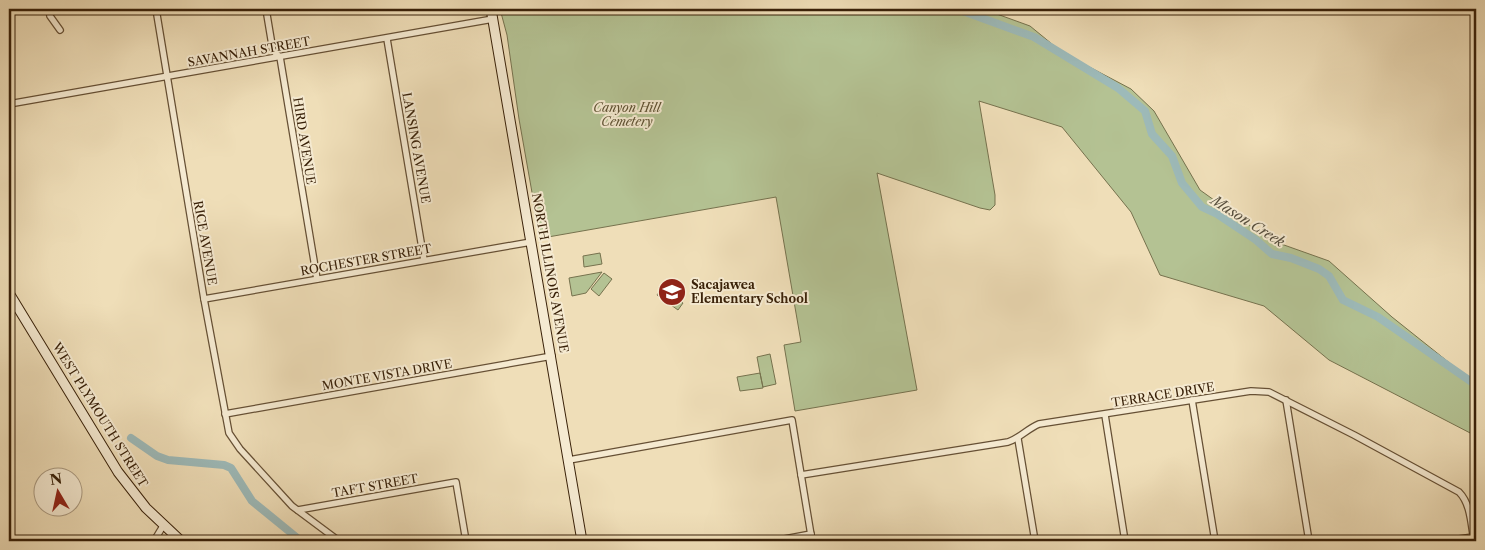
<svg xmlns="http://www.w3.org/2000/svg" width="1485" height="550" viewBox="0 0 1485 550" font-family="'Libre Caslon Text',serif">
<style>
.green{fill:#b4c293;stroke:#76724e}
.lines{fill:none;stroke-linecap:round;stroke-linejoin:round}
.canal{stroke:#9dbab9;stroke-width:8}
.street-casing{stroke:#665035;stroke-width:8}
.secondary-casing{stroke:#392109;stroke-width:11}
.street{stroke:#f5ead1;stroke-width:5.5}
.secondary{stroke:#f5ead1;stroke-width:9}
.labels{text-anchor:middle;stroke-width:4;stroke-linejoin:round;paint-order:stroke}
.street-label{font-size:12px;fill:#392109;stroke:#f5ead1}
.park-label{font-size:12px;font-style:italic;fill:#5e5132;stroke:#f5ead1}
.poi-label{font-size:12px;font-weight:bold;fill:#392109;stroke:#f5ead1;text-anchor:start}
.water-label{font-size:14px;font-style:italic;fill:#574f3e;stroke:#f5ead1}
</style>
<rect width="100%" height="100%" fill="#efdeb8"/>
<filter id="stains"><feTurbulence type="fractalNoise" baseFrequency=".004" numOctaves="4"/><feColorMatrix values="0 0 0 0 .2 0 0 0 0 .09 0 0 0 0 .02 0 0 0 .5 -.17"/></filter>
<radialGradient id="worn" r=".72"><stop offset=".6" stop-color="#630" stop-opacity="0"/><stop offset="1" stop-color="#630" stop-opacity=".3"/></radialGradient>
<!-- green -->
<g class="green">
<path d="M500 9H983L1030 26 1063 53 1131 89 1154 111 1200 190 1270 240 1329 261 1392 317 1476 384V436L1329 360 1264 306 1160 275 1131 212 1062 127 979 101 995 195V205L990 210 980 208 877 173 917 390 795 411 784 345 801 342 776 197 548 237 539 232 519 119 507 35Z"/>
<path d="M600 253 602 264 584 267 583 256Z"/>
<path d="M602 272 586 293 572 296 569 278Z"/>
<path d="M604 273 612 279 599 296 591 289Z"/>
<path d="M662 288 683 303 678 310 657 295Z"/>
<path d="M770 354 776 384 763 387 760 373 763 388 740 391 737 377 760 373 757 357Z"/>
</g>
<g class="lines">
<!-- canal -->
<g class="canal">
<path d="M957 9 1034 37 1118 88 1145 111 1152 134 1172 156 1182 183 1202 207 1217 214 1256 240 1272 254 1291 258 1319 269 1329 276 1343 300 1378 317 1476 385"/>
<path d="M131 438 157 456 168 460 224 465 231 468 252 501 301 541"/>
</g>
<defs>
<g id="street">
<path d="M49 9 50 16 60 30"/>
<path d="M156 9 204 299 229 433 240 449 292 506 339 541"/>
<path d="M266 9 273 51 280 57 317 279"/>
<path d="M387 39 424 260"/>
<path d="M9 104 493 19"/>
<path d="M204 299 531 242"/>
<path d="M1192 400 1215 541"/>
<path d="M1286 400 1309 541"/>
<path d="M225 414 552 356"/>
<path d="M1105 415 1125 541"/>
<path d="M1018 439 1035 541"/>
<path d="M569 460 792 420 812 541"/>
<path d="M801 475 1008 442C1020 438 1027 429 1039 424L1251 391 1269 392 1354 435 1459 492C1471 504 1471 525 1474 541"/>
<path d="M298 510 456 482 466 541"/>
<path d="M154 541 163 526"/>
<path d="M774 541 811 534"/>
<path d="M1445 541 1473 537"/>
</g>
<g id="secondary">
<path d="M491 9 582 541"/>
<path d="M9 293 118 472 146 508 181 541"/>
</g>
</defs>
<!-- street casing -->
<use href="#street" class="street-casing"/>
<!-- secondary casing -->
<use href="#secondary" class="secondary-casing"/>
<!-- street -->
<use href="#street" class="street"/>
<!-- secondary -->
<use href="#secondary" class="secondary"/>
</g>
<!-- icons -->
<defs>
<symbol id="school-disc" viewBox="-11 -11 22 22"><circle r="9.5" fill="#8f2418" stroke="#f5ead1"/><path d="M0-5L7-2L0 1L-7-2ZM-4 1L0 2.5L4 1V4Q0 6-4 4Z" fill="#fff"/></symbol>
</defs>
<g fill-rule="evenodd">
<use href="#school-disc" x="656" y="276" width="32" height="32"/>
</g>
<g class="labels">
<!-- street labels -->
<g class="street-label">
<text transform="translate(249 52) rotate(-10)" y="4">SAVANNAH STREET</text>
<text transform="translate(304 141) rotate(81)" y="4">HIRD AVENUE</text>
<text transform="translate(416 148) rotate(80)" y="4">LANSING AVENUE</text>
<text transform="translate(205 243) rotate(80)" y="4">RICE AVENUE</text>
<text transform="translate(366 260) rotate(-10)" y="4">ROCHESTER STREET</text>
<text transform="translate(550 273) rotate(80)" y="4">NORTH ILLINOIS AVENUE</text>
<text transform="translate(387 375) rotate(-10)" y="4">MONTE VISTA DRIVE</text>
<text transform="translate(1163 395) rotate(-9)" y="4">TERRACE DRIVE</text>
<text transform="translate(100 415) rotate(58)" y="4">WEST PLYMOUTH STREET</text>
<text transform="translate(375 486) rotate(-10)" y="4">TAFT STREET</text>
</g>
<!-- park labels -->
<g class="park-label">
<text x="627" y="112">Canyon Hill<tspan x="627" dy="14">Cemetery</tspan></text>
</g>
<!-- poi labels -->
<g class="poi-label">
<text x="691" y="289">Sacajawea<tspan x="691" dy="14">Elementary School</tspan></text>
</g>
<!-- water labels -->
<g class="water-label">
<text transform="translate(1248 221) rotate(32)" y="5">Mason Creek</text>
</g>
</g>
<!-- margin -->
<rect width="1485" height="550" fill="none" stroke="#efdeb8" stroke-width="30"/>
<rect x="10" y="10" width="1465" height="530" fill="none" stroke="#392109" stroke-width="2.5"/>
<rect x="15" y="15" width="1455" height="520" fill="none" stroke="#392109"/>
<!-- north arrow -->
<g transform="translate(58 492) rotate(351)"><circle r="24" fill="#f5ead1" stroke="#aa9a81"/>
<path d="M0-4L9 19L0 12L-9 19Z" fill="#8f2418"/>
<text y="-8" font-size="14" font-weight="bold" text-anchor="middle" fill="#392109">N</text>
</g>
<rect width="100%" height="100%" filter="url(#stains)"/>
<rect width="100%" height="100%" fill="url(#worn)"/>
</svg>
